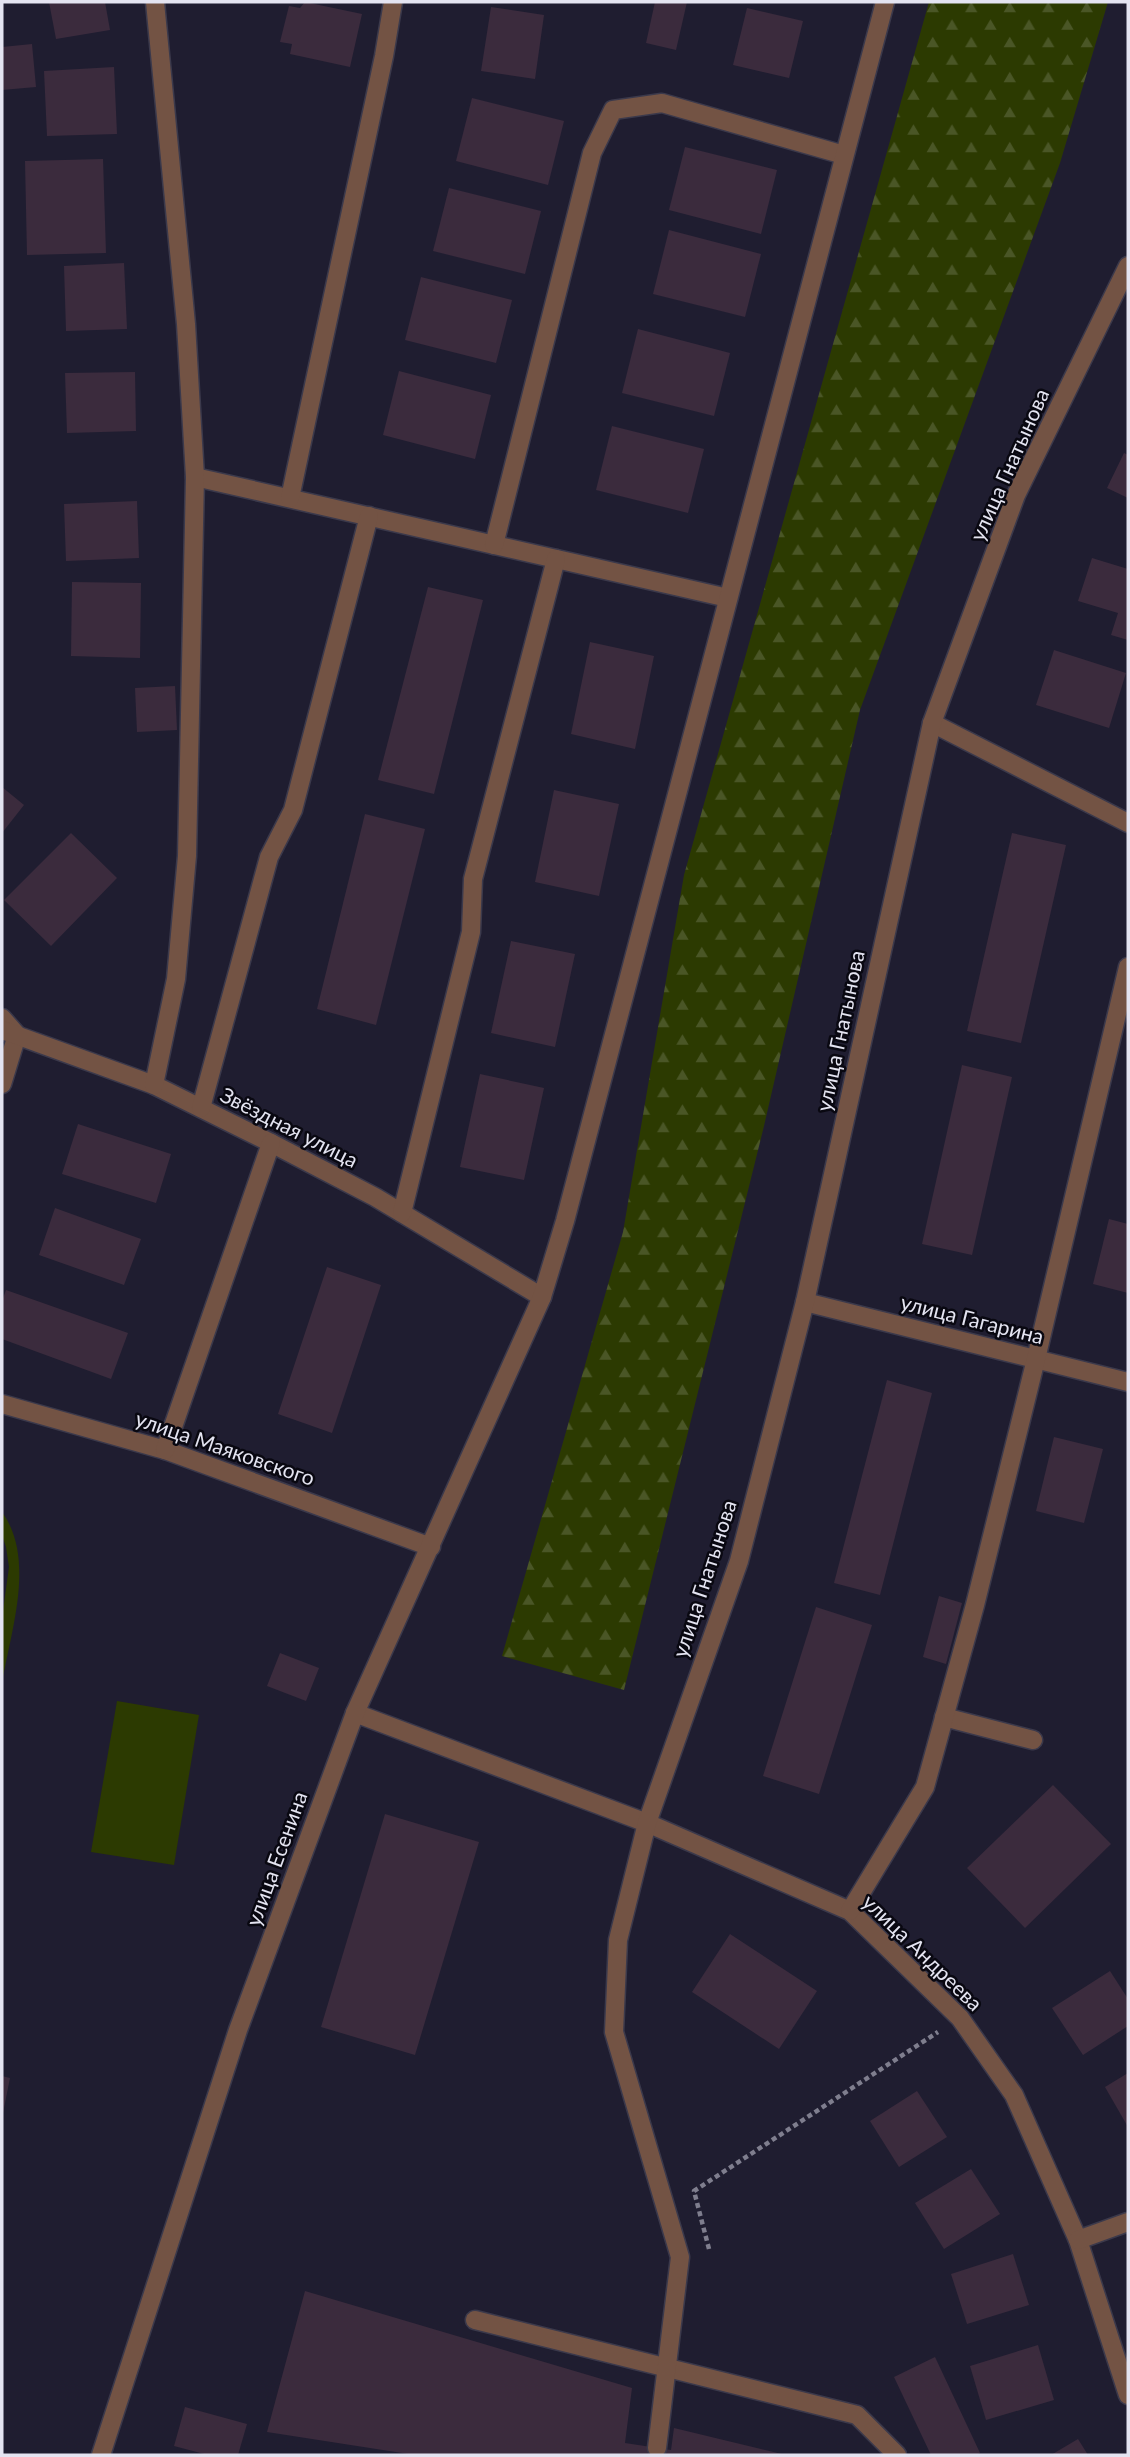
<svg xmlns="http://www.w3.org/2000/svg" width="1130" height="2457" viewBox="0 0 1130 2457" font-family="Lato,sans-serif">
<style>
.grass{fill:#2c3a01}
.forest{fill:url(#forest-firs)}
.building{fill:#3b2b3d}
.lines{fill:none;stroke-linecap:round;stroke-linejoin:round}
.minor-casing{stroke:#3b394b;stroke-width:21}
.path{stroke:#7f7e8e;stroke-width:4.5;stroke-dasharray:5 3.5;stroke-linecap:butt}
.minor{stroke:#735344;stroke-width:18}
.labels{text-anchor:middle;stroke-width:5;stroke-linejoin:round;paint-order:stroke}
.street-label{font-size:21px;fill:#e4e4f1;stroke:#090811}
</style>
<defs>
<pattern id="forest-firs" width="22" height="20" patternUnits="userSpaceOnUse" patternTransform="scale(1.75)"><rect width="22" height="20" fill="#2c3a01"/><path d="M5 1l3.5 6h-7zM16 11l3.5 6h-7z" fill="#4a5626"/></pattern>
</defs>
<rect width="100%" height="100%" fill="#1f1d30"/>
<!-- grass -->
<g class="grass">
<path d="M2 1512C36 1559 11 1630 2 1683V1618L9 1567 6 1547 2 1535Z"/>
<path d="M117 1701 199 1715 174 1865 91 1852Z"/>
</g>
<!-- forest -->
<path class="forest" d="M929 2H1108L1060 163 860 710 764 1126 624 1690 502 1656 623 1232 684 875Z"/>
<!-- building -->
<g class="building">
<path d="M49 2H105L110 30 56 39Z"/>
<path d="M305 2 362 14 350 67 290 54 292 44 280 42 289 6 300 8Z"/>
<path d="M655 2H687L676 50 646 43Z"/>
<path d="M491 7 544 15 535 79 481 71Z"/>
<path d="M747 8 803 21 789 78 733 65Z"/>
<path d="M32 44 36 87 2 90V47Z"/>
<path d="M114 67 117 134 47 136 44 71Z"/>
<path d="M472 98 564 121 548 185 456 161Z"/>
<path d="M685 147 777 170 761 234 669 210Z"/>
<path d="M103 159 106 253 27 255 25 161Z"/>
<path d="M449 188 541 211 525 274 433 251Z"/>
<path d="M669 230 761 254 745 317 653 294Z"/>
<path d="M124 263 127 329 66 331 64 266Z"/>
<path d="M421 277 512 300 496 363 405 340Z"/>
<path d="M638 329 730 353 714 416 622 393Z"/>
<path d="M399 371 491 395 475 459 383 435Z"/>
<path d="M135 372 136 431 67 433 65 373Z"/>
<path d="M612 426 704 449 688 513 596 490Z"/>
<path d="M1124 453 1128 455V498L1107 488Z"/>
<path d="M137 501 139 558 66 561 64 504Z"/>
<path d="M1092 558 1128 569V640L1111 635 1118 613 1078 601Z"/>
<path d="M72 582 141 583 140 658 71 656Z"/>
<path d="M428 587 483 600 434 794 378 780Z"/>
<path d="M590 642 654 656 635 749 571 734Z"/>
<path d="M1054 650 1126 673 1109 728 1036 705Z"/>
<path d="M175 686 177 730 137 732 135 688Z"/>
<path d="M2 787 24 805 2 833Z"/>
<path d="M554 790 619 804 599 896 535 882Z"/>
<path d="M365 814 425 829 376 1025 317 1009Z"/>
<path d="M71 833 117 878 51 946 4 900Z"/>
<path d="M1012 833 1066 845 1021 1043 967 1031Z"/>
<path d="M511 941 575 954 555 1047 491 1033Z"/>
<path d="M962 1065 1012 1077 972 1255 922 1244Z"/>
<path d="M480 1074 544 1088 524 1180 460 1167Z"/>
<path d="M78 1124 171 1154 156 1203 62 1174Z"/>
<path d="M55 1208 141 1239 124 1285 39 1255Z"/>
<path d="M1109 1219 1128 1224V1293L1093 1284Z"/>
<path d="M327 1267 381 1285 332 1433 278 1414Z"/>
<path d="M6 1290 128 1333 111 1379 2 1339V1301Z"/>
<path d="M887 1380 932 1393 880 1595 834 1583Z"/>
<path d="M1054 1437 1103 1449 1084 1523 1036 1511Z"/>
<path d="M939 1596 962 1603 946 1664 923 1657Z"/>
<path d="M816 1607 872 1625 819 1794 763 1776Z"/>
<path d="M280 1653 319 1668 306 1701 267 1686Z"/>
<path d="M1053 1785 1111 1844 1025 1928 967 1868Z"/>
<path d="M385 1814 479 1842 415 2055 321 2027Z"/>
<path d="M730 1934 817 1991 779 2049 692 1992Z"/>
<path d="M1110 1971 1128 1999V2026L1083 2055 1052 2008Z"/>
<path d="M1128 2073V2127L1105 2087Z"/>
<path d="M2 2076 10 2078 3 2113H2Z"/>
<path d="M917 2091 947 2137 899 2167 870 2121Z"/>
<path d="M971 2169 1000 2214 944 2249 915 2203Z"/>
<path d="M1013 2254 1029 2305 967 2324 951 2274Z"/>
<path d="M305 2291 632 2388 625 2443 671 2450 674 2428 786 2455H415L267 2432Z"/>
<path d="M1038 2345 1054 2400 986 2420 970 2366Z"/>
<path d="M935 2357 980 2453 976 2455H931L894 2377Z"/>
<path d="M185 2407 247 2424 238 2455H208L174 2446Z"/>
<path d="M1078 2439 1088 2455H1051Z"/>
</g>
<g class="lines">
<defs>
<g id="minor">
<path d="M195 477 728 598"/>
<path d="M290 498 384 56 393 2"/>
<path d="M494 545 592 153 613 110 662 103 844 155"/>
<path d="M932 723 1128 823"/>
<path d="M2 1018 17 1035 2 1084"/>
<path d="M2 1030 154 1085 271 1143 375 1197 542 1297"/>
<path d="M154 1085 176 979 187 856 195 477 186 324 155 2"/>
<path d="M201 1108 269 857 293 810 369 516"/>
<path d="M402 1213 471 932 473 879 556 559"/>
<path d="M805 1302 1128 1382"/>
<path d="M2 1404 165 1450 431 1547"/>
<path d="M165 1450 271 1143"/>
<path d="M355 1713 647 1823 850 1911 960 2018 1014 2095 1078 2240 1128 2395"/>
<path d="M944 1717 1033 1740"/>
<path d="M850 1911 925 1787 975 1605 1036 1359 1128 967"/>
<path d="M1078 2240 1128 2222"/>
<path d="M475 2320 857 2415 897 2455"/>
<path d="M657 2448 680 2257 614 2032 618 1940 647 1823 739 1561 805 1302 932 723 1016 495 1128 266"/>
<path d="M101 2455 238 2030 355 1713 542 1297 565 1221 885 2"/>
</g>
</defs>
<!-- minor casing -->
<use href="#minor" class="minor-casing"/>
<!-- path -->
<path class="path" d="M709 2249 694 2191 938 2032"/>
<!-- minor -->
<use href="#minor" class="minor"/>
</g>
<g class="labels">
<!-- street labels -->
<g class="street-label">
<text transform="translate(1010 465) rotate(-66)" y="7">улица Гнатынова</text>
<text transform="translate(841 1031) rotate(-78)" y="7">улица Гнатынова</text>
<text transform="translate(289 1128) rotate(27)" y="7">Звёздная улица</text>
<text transform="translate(972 1320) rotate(14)" y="7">улица Гагарина</text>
<text transform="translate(225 1449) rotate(19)" y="7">улица Маяковского</text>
<text transform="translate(705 1579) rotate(-72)" y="7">улица Гнатынова</text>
<text transform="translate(277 1859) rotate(-70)" y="7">улица Есенина</text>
<text transform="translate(922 1953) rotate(44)" y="7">улица Андреева</text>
</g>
</g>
<!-- border -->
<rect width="1130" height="2457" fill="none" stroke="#e4e4f1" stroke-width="7"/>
</svg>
